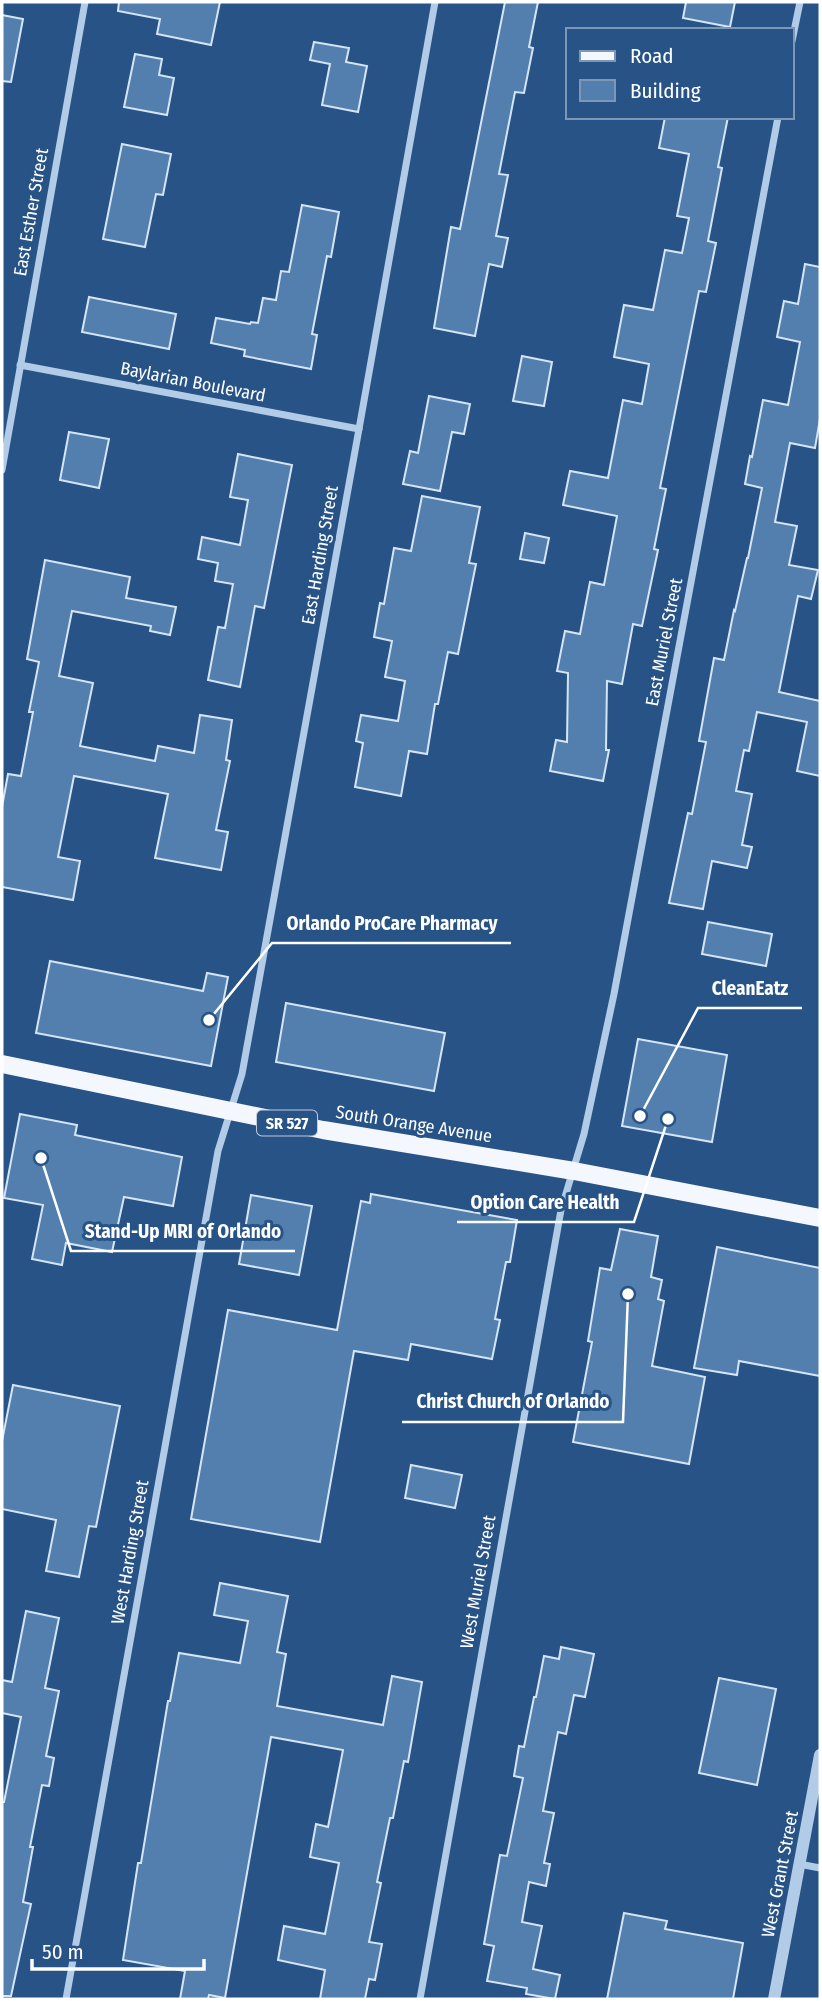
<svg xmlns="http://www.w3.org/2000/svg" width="822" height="2001" viewBox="0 0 822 2001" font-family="'Fira Sans Condensed',sans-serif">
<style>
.building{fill:#537faf;stroke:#d5e5f6;stroke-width:2}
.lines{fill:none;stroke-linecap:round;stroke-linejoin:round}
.minor{stroke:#b2cce8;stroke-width:7}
.tertiary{stroke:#b2cce8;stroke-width:12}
.primary{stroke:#f4f8fe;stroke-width:18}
.labels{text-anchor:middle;stroke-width:6;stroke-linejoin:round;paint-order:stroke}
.shield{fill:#275386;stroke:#becbdb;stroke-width:2}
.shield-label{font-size:16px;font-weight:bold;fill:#fff}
.street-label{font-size:18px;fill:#fff;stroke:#275386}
.leader{fill:none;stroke:#fff;stroke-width:2.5}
.callout-dot{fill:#fff;stroke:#275386;stroke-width:2.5}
.callout-label{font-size:19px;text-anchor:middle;font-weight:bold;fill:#fff;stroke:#275386;stroke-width:6;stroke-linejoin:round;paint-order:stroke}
</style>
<rect width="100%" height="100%" fill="#275386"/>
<!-- building -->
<g class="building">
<path d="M119 2H220L211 45 157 34 160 19 118 11Z"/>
<path d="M505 2H538L529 47 533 48 524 93 515 92 499 174 508 175 496 236 508 238 502 267 489 264 475 336 434 328 451 227 460 229Z"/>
<path d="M686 2H735L730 27 683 18Z"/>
<path d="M2 15 23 19 11 82 2 81Z"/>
<path d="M314 42 349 48 346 62 367 66 358 112 322 105 330 64 310 60Z"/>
<path d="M135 54 162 59 159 75 174 78 167 115 124 107Z"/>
<path d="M665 117H728L718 167 722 168 708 241 716 243 706 292 699 291 660 488 666 489 654 549 658 550 642 626 633 624 622 684 607 681 606 750H609L603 781 550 771 556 740 567 742 568 673 557 671 565 631 580 634 590 582 604 585 617 516 563 505 570 471 608 478 623 400 642 404 649 364 614 357 624 305 653 310 665 250 682 253 689 218 677 216 689 154 659 148Z"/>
<path d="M122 144 171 154 163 195 156 194 145 247 103 239Z"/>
<path d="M302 205 339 212 331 257 327 256 312 334 317 335 311 369 244 356 245 350 211 343 216 318 250 324 251 322 258 323 263 298 276 300 281 271 289 272Z"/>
<path d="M805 264 820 267V419L815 448 790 443 775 522 797 526 789 565 818 570 811 599 798 596 779 692 820 701V776L797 771 807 722 757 712 749 751 744 750 736 791 752 794 742 845 752 847 747 868 712 861 703 909 669 903 688 813 692 814 706 742 699 741 714 658 724 660 734 610 735 611 747 558H748L762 488 745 484 750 456 752 457 763 400 788 405 800 342 777 337 784 301 798 304Z"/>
<path d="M89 297 176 314 169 349 82 332Z"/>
<path d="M522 356 552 362 544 406 513 401Z"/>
<path d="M429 396 470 404 464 434 452 432 440 491 403 484 410 451 418 453Z"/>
<path d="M69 432 109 439 99 488 60 480Z"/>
<path d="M238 454 292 465 264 608 255 606 240 687 208 680 218 627 225 628 233 584 215 581 218 563 198 559 202 537 240 545 248 500 230 497Z"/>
<path d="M422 496 480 507 469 563 476 564 458 654 448 652 438 704H435L427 754 409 751 401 796 355 787 363 743 356 741 361 715 398 721 405 681 385 677 392 641 374 637 380 603 384 604 394 548 411 551Z"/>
<path d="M525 533 549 538 544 563 520 559Z"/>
<path d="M45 560 130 577 126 598 176 607 170 635 150 631 151 626 72 611 59 676 93 683 80 746 155 761 158 746 194 753 200 715 232 720 226 760 230 761 216 830 228 832 221 870 155 858 168 794 74 776 58 857 80 861 73 900 2 887V807L8 774 21 776 33 712H29L39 662 27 659Z"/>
<path d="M708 922 772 934 766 966 702 954Z"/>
<path d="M50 961 203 991 207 973 228 977 211 1066 36 1033Z"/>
<path d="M286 1003 445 1033 434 1091 276 1062Z"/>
<path d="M638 1039 727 1055 712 1142 622 1126Z"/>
<path d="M20 1114 77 1125 75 1135 182 1157 173 1206 124 1197 112 1252 66 1243 62 1265 32 1259 43 1205 4 1198Z"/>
<path d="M371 1194 517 1220 510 1262H506L495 1319 500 1320 492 1359 411 1344 408 1360 354 1351 320 1542 191 1519 228 1310 337 1330 361 1201 370 1203Z"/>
<path d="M251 1195 312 1206 299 1275 239 1264Z"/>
<path d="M620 1229 658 1236 651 1277 662 1280 658 1299 664 1301 652 1366 705 1377 689 1464 573 1442 592 1342 588 1341 600 1268 611 1270Z"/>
<path d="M717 1247 820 1268V1376L739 1361 737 1375 694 1368Z"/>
<path d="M13 1385 120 1406 96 1527 89 1526 79 1577 46 1571 56 1520 2 1509V1441Z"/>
<path d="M411 1465 462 1475 455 1508 405 1498Z"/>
<path d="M220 1583 288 1596 277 1652 286 1654 277 1706 383 1725 392 1676 422 1682 408 1762 404 1761 393 1818H390L377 1882 381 1883 369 1942 382 1944 375 1980 369 1979 365 1999H320L325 1970 278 1960 284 1926 325 1934 339 1863 310 1857 316 1824 328 1827 343 1750 271 1737 225 1998 209 1995 208 1999H180L185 1971 123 1960 138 1863H141L168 1701H170L179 1653 240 1663 248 1621 214 1615Z"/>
<path d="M26 1611 59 1618 45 1688 59 1691 46 1756 54 1758 49 1786 42 1785 30 1847H33L23 1902 31 1904 11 1996H2V1802H4L21 1717 2 1713V1680L12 1682Z"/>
<path d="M561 1647 594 1654 585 1697 574 1695 566 1734 558 1732 543 1811 554 1813 544 1863 550 1864 546 1886 529 1882 522 1922 542 1926 533 1969 560 1975 555 1999 526 1994 527 1988 487 1981 494 1946 484 1944 500 1855 507 1856 523 1778 514 1776 519 1746 524 1747 534 1697H536L544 1656 559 1659Z"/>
<path d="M719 1678 776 1689 757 1785 699 1773Z"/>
<path d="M624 1913 667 1921 665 1929 743 1943 733 1999H607Z"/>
</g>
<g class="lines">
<!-- minor -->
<g class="minor">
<path d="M792 41 800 2"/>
<path d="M20 365 359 429"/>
<path d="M2 470 85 2"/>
<path d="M799 1864 820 1868"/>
<path d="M66 1999 218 1151 242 1074 359 429 435 2"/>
<path d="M420 1999 561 1210 584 1134 614 994 778 117"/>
</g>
<!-- tertiary -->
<path class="tertiary" d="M774 1999 820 1755"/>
<!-- primary -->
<path class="primary" d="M2 1064 323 1130 574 1171 820 1218"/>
</g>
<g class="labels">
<!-- shield labels -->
<rect class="shield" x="257" y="1110.5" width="60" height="25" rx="5"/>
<g class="shield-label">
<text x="287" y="1129">SR 527</text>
</g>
<!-- street labels -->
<g class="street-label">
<text transform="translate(31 212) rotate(-80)" y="6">East Esther Street</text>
<text transform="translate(193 382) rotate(11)" y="6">Baylarian Boulevard</text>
<text transform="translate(320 555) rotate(-80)" y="6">East Harding Street</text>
<text transform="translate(664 642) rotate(-79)" y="6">East Muriel Street</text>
<text transform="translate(414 1124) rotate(9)" y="6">South Orange Avenue</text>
<text transform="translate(130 1552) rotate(-80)" y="6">West Harding Street</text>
<text transform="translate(478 1582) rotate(-80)" y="6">West Muriel Street</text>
<text transform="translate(780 1874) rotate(-79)" y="6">West Grant Street</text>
</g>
</g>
<!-- callouts -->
<path class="leader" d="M209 1020L272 943H511M640 1116L698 1008H802M668 1119L634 1222H457M41 1158L71 1251H295M628 1294L623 1422H402"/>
<g class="callout-dot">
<circle cx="209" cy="1020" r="7"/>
<circle cx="640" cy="1116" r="7"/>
<circle cx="668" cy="1119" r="7"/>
<circle cx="41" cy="1158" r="7"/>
<circle cx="628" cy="1294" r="7"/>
</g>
<g class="callout-label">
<text x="392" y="930">Orlando ProCare Pharmacy</text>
<text x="750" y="995">CleanEatz</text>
<text x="545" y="1209">Option Care Health</text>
<text x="183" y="1238">Stand-Up MRI of Orlando</text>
<text x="513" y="1408">Christ Church of Orlando</text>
</g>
<!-- border -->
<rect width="822" height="2001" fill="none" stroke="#ffffff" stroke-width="7"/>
<!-- legend -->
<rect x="566" y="28" width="228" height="91" fill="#275386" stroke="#7d98b6" stroke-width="2"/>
<rect x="580" y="51" width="35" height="10" fill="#f4f8fe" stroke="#7d98b6" stroke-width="2"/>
<text x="630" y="63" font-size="21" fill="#ffffff">Road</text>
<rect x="580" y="80" width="35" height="21" fill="#537faf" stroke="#7d98b6" stroke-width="2"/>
<text x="630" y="98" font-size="21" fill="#ffffff">Building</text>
<!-- scale -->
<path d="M32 1959v10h172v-10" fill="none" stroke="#ffffff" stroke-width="3.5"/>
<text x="42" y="1959" font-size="21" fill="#ffffff" stroke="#275386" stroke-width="5" paint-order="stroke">50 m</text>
</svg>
